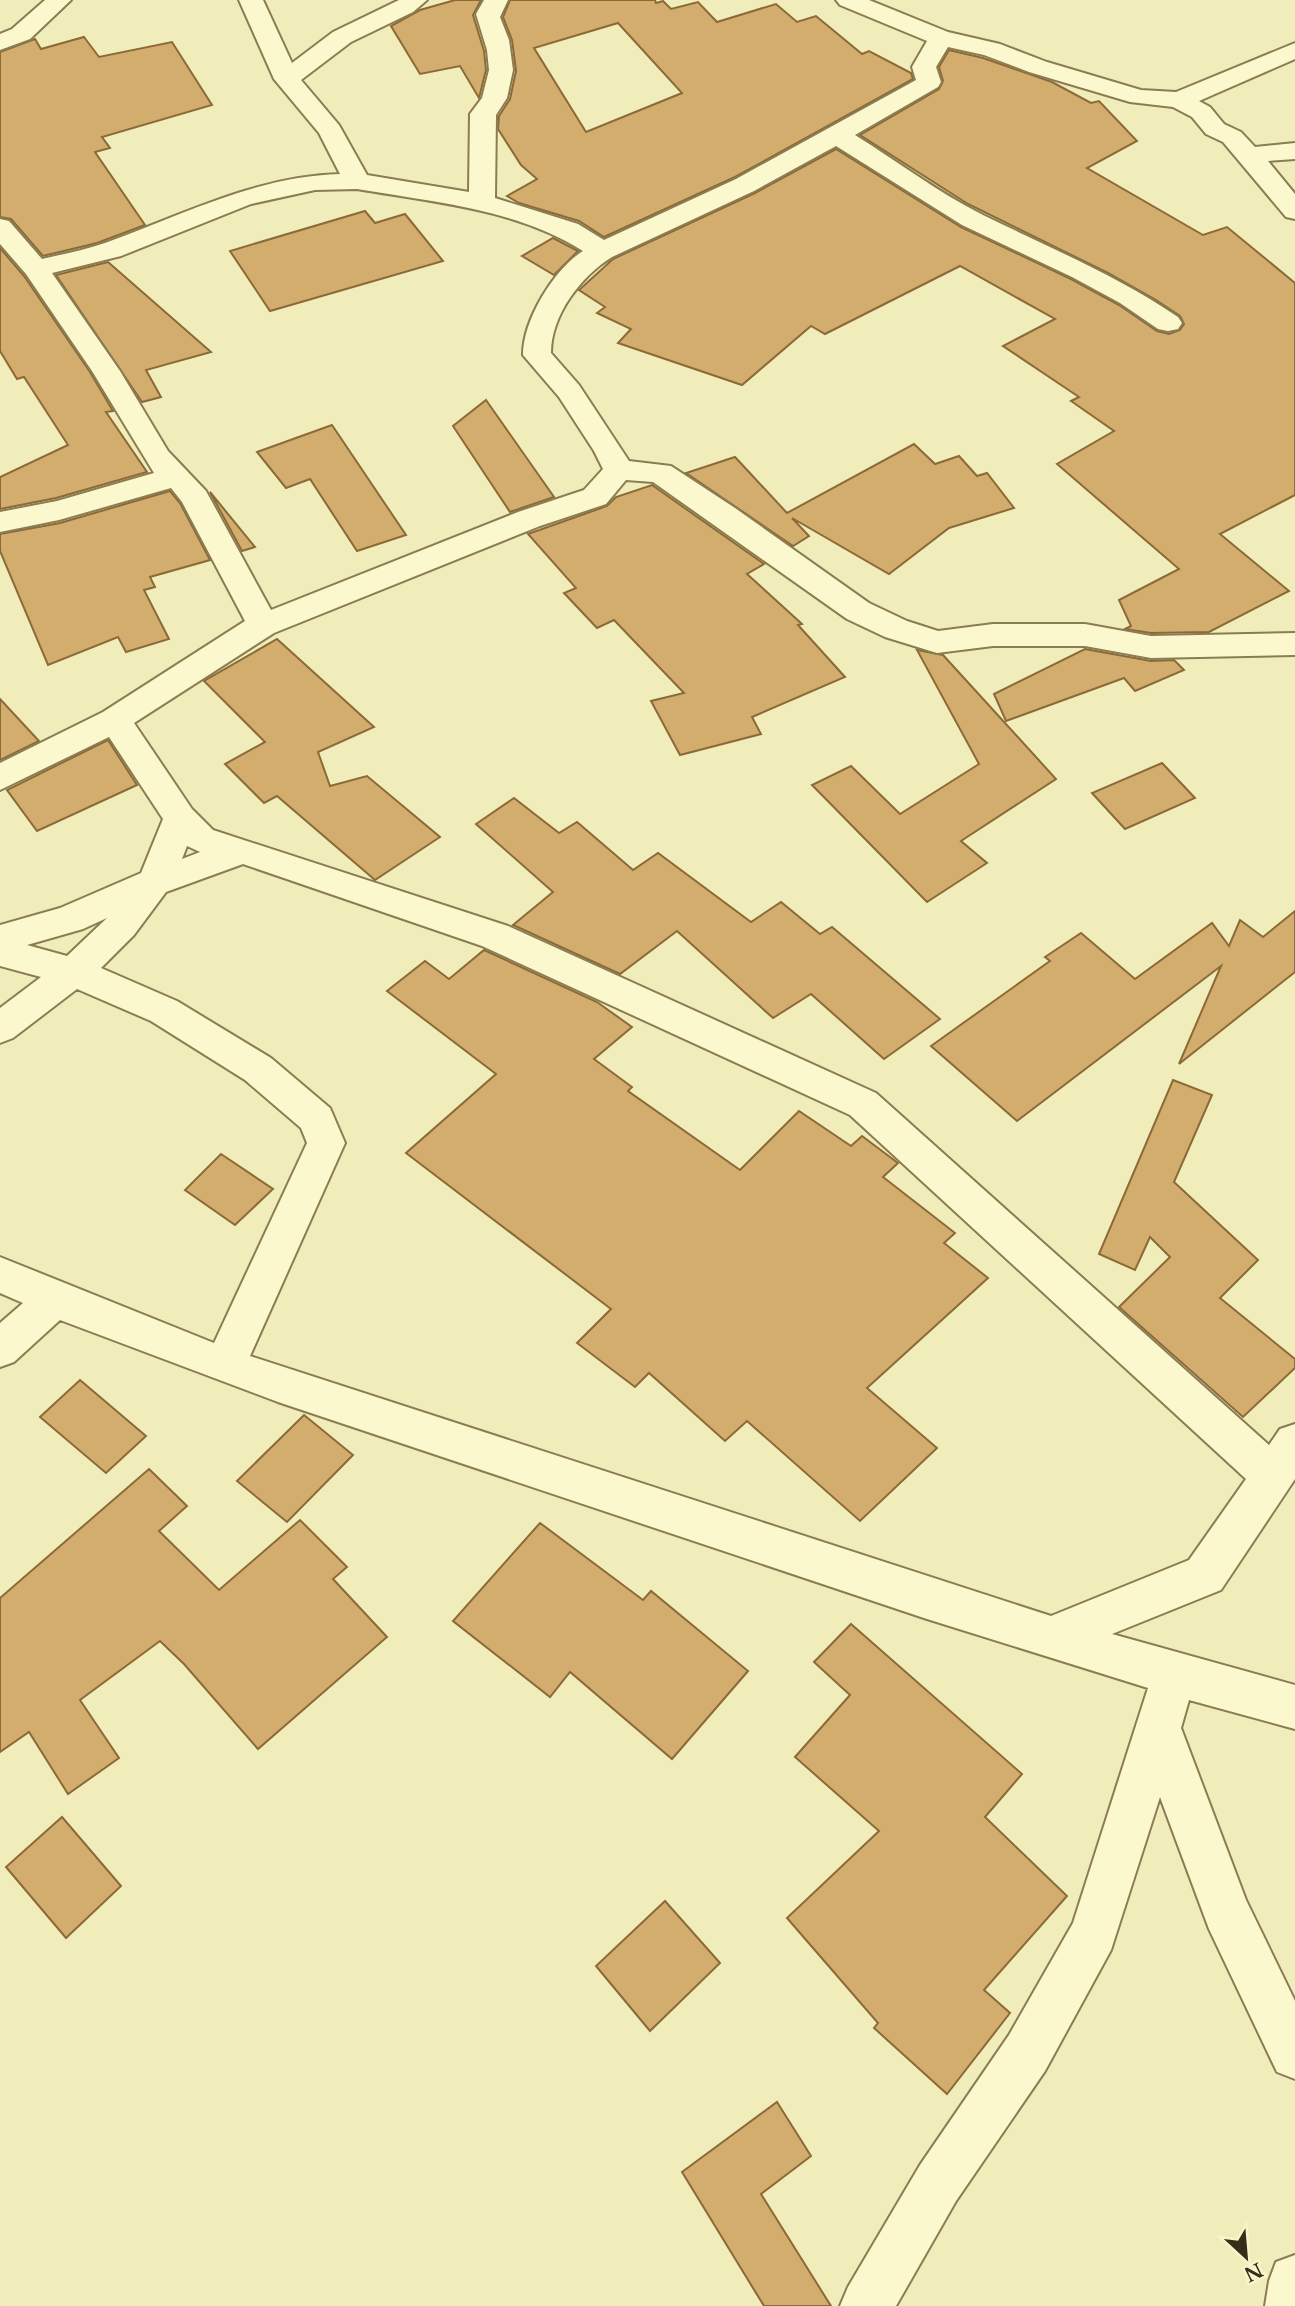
<svg xmlns="http://www.w3.org/2000/svg" width="1295" height="2306" viewBox="0 0 1295 2306" font-family="'Libre Baskerville',serif">
<style>
.building{fill:#d3ad6d;stroke:#8b6a37;stroke-width:2;fill-rule:evenodd}
.lines{fill:none;stroke-linecap:round;stroke-linejoin:round}
.street-casing{stroke:#8a7c53;stroke-width:4}
.street{fill:#fcf8ce;fill-rule:evenodd}
</style>
<rect width="100%" height="100%" fill="#f1edba"/>
<!-- building -->
<g class="building">
<path d="M455 0H481L473 15 484 51 486 70 479 98 460 66 420 74 391 26 420 10Z"/>
<path d="M510 0H655L656 3 663 1 671 9 698 2 717 22 776 4 797 22 816 16 862 54 869 51 911 73 913 79 735 177 604 237 579 221 519 203 507 196 537 179 521 165 498 129 499 116 510 99 516 71 512 40 503 17ZM618 23 682 93 586 132 534 48Z"/>
<path d="M84 37 99 57 172 42 212 105 102 137 110 148 95 152 145 225 97 243 43 256 11 219 0 217V52L35 39 41 49Z"/>
<path d="M949 50 983 58 1052 82 1091 103 1099 101 1137 141 1087 168 1203 235 1227 227 1295 283V495L1220 534 1289 591 1209 632 1151 633 1125 629 1131 626 1119 600 1179 569 1057 464 1114 431 1071 401 1079 397 1003 346 1055 319 960 266 825 334 811 326 742 385 618 343 631 329 597 313 605 307 579 290 613 259 755 193 836 149 961 227 1071 279 1119 305 1157 331 1169 334 1180 330 1184 324 1180 316 1156 300 1108 273 968 204 860 135 939 89 943 81 939 67Z"/>
<path d="M365 211 375 223 405 214 443 261 270 311 230 251Z"/>
<path d="M553 238 578 251 554 275 522 256Z"/>
<path d="M0 248 24 276 90 372 113 411 106 412 147 472 56 498 0 509V477L68 445 24 377 17 379 0 351Z"/>
<path d="M108 262 211 352 146 370 161 397 142 402 56 275Z"/>
<path d="M486 400 554 497 510 512 453 426Z"/>
<path d="M332 425 406 535 357 551 310 479 286 488 257 452Z"/>
<path d="M914 444 935 464 959 456 977 476 987 473 1014 508 949 528 889 574 792 518 809 536 793 546 686 473 735 457 787 513Z"/>
<path d="M652 485 764 564 747 574 802 624 798 625 845 677 752 717 761 734 680 755 651 701 684 693 614 620 597 628 564 593 576 588 528 534 607 506 616 497Z"/>
<path d="M170 491 180 503 210 560 150 577 155 587 144 590 169 639 126 652 118 637 48 665 0 551V534L60 523Z"/>
<path d="M210 492 255 547 242 551Z"/>
<path d="M277 639 374 727 318 752 330 786 367 776 440 837 375 880 277 796 264 803 225 764 265 742 204 681Z"/>
<path d="M1085 649 1151 661 1174 660 1184 670 1135 691 1124 678 1006 721 994 694Z"/>
<path d="M917 650 943 655 1056 779 961 841 987 863 927 902 812 785 851 766 900 814 979 764Z"/>
<path d="M0 699 39 741 0 760Z"/>
<path d="M108 740 137 785 37 831 7 790Z"/>
<path d="M1162 763 1195 798 1125 829 1092 793Z"/>
<path d="M514 798 559 833 577 822 633 870 658 853 751 922 781 902 820 934 832 927 940 1019 884 1059 811 994 773 1018 677 931 620 974 513 925 553 892 476 824Z"/>
<path d="M1295 911V972L1179 1064 1221 966 1017 1121 931 1046 1050 961 1045 957 1081 933 1135 979 1212 923 1229 946 1240 920 1263 937Z"/>
<path d="M484 950 597 1002 632 1027 594 1059 632 1087 628 1091 740 1170 799 1111 851 1146 862 1136 898 1163 883 1177 955 1233 944 1243 988 1278 867 1388 937 1448 860 1521 747 1421 725 1441 649 1373 635 1387 577 1343 611 1309 406 1153 496 1074 387 991 425 961 449 979Z"/>
<path d="M1173 1080 1212 1095 1174 1182 1258 1260 1220 1298 1295 1359V1368L1243 1417 1119 1307 1170 1257 1150 1237 1135 1270 1099 1254Z"/>
<path d="M221 1154 273 1189 235 1225 185 1190Z"/>
<path d="M80 1380 146 1436 106 1473 40 1417Z"/>
<path d="M304 1415 353 1455 287 1522 237 1481Z"/>
<path d="M149 1469 187 1506 159 1531 219 1590 300 1520 347 1567 333 1579 387 1637 258 1749 184 1664 160 1641 80 1700 119 1758 68 1794 29 1732 0 1752V1598Z"/>
<path d="M540 1523 643 1600 651 1591 748 1671 672 1759 570 1672 550 1697 453 1621Z"/>
<path d="M851 1624 1022 1774 985 1817 1067 1896 984 1990 1010 2013 947 2094 874 2028 878 2023 787 1918 879 1831 795 1757 850 1695 814 1662Z"/>
<path d="M62 1817 121 1886 66 1938 6 1867Z"/>
<path d="M665 1901 720 1963 650 2031 596 1966Z"/>
<path d="M777 2102 811 2156 761 2194 831 2306H764L682 2172Z"/>
</g>
<g class="lines">
<defs>
<g id="street">
<path d="M45 0H71L30 39 0 50V34L12 29Z"/>
<path d="M239 0H263L292 63 333 32 399 0H427L413 12 351 42 301 80 339 125 367 175 469 192 470 114 482 98 489 70 487 50 476 14 484 0H508L500 17 509 40 513 70 507 98 496 115 495 198 578 224 604 240 736 179 916 80 912 67 927 41 840 5 836 0H869L948 32 1000 44 1047 62 1141 90 1176 92 1295 43V59L1199 101 1210 107 1224 124 1241 132 1255 147 1295 143V159L1268 161 1295 194V219L1286 217 1223 142 1206 134 1192 117 1173 107 1130 102 1029 72 984 55 948 47 936 67 941 82 938 87 855 135C897 161 939 193 983 215 1050 248 1116 275 1178 317L1182 323 1178 329 1168 331 1158 329 1120 303 1072 277 962 225 836 146 754 191 612 257C581 276 551 315 551 353L579 385 629 461 671 466 735 508 869 603 907 621 938 631 993 624H1085L1151 636 1295 633V655L1151 658 1085 646H993L937 653 885 637 847 619 653 482 626 480 606 504 540 526 274 633 134 723 192 809 213 830 508 926 876 1093 1269 1445 1280 1429 1295 1424V1479L1221 1590 1112 1634 1295 1685V1729L1189 1700 1181 1728 1246 1900 1295 2001V2079L1277 2072 1209 1929 1160 1797 1111 1950 1045 2071 956 2201 896 2306H840L848 2287 920 2165 1009 2035 1073 1923 1148 1688 927 1619 278 1402 60 1320 14 1362 0 1367V1323L23 1303 0 1293V1257L214 1343 307 1143 301 1128 245 1080 151 1021 77 989 13 1038 0 1043V1008L41 977 0 966V925L60 908 141 873 163 819 109 737 0 790V763L103 712 245 621 182 502 171 488 59 520 0 532V512L57 501 154 473 92 371 26 274 0 244V219L9 221 42 259C63 254 85 250 105 243 182 215 257 176 340 174L319 133 274 79ZM357 189C433 202 517 209 583 251 554 269 523 320 523 355L559 397 594 451 603 469 584 490 518 512 271 610 206 491 168 451 120 371 52 273 121 256 251 204 315 190ZM187 846 200 852 182 859ZM243 864 482 946 850 1115 1246 1479 1189 1560 1051 1616 250 1356 345 1143 330 1108 271 1058 177 1001 101 968 134 935 166 892ZM107 918 67 956 27 945 83 929Z"/>
<path d="M1295 2255V2306H1265L1269 2281 1276 2262Z"/>
</g>
</defs>
<!-- street casing -->
<use href="#street" class="street-casing"/>
<!-- street -->
<use href="#street" class="street"/>
</g>
<!-- north arrow -->
<g transform="translate(1246 2257) rotate(154)" stroke="#f8f5cb" stroke-width="5" paint-order="stroke">
<path d="M0-5L12 26L0 18L-12 26Z" fill="#372e1a"/>
<text y="-10" font-size="19" font-weight="bold" text-anchor="middle" fill="#372e1a">N</text>
</g>
</svg>
